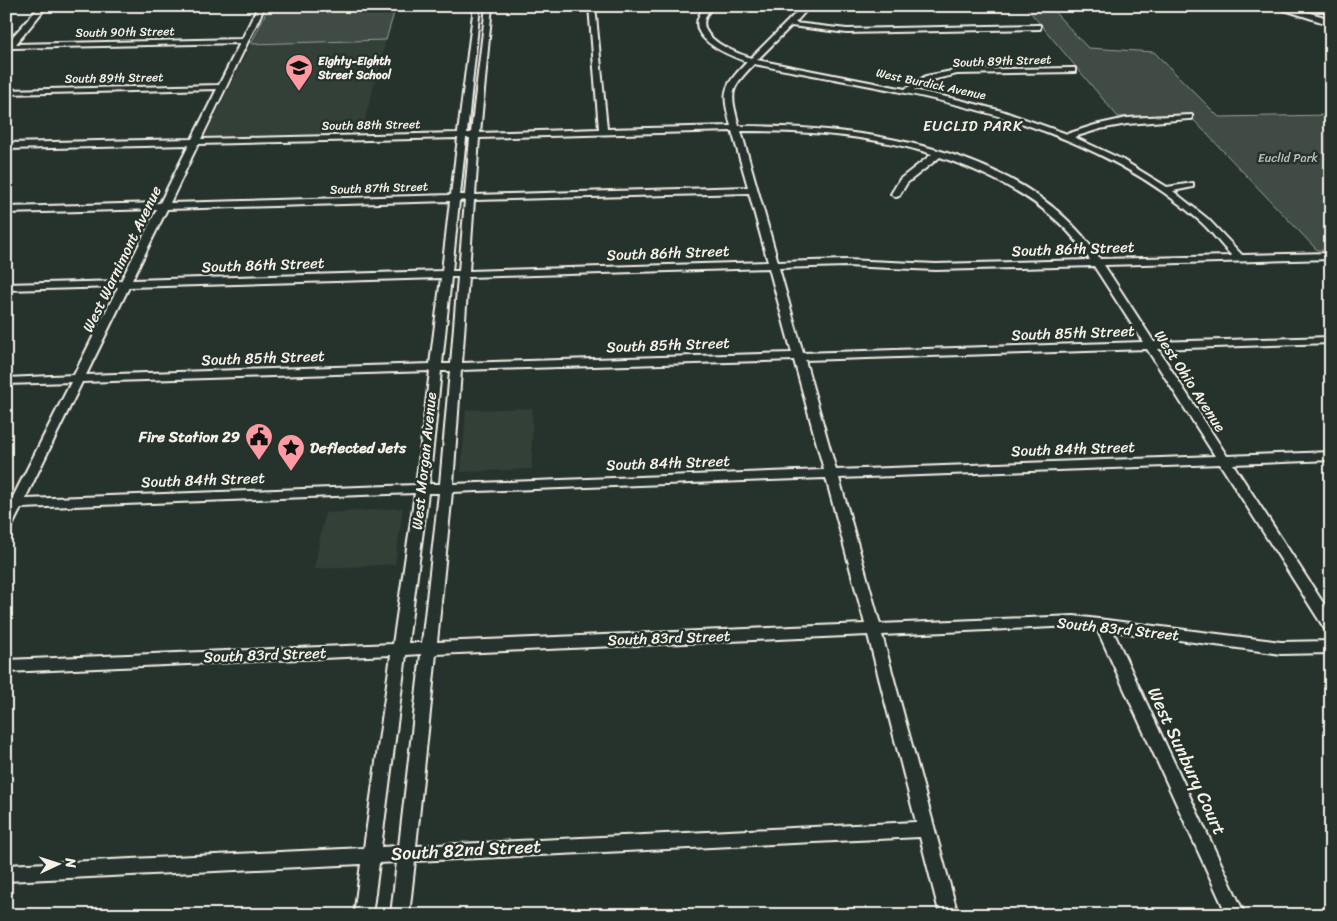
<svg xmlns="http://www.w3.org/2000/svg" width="1337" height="921" viewBox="0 0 1337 921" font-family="Sriracha,sans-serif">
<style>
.built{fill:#333f39}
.green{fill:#414b45;stroke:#9a9e96}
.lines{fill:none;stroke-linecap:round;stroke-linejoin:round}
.minor-casing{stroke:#f4f1e8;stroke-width:4}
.major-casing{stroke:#f4f1e8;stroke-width:4}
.minor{fill:#26332d;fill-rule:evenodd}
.major{fill:#26332d;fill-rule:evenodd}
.labels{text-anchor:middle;stroke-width:5;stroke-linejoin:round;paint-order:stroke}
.far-street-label{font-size:12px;fill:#f4f1e8;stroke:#26332d}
.far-poi-label{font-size:12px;font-weight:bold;fill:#f4f1e8;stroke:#26332d;text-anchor:start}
.far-park-label{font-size:12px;fill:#bebfb7;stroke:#26332d}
.far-quarter-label{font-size:15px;letter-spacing:1px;fill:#f4f1e8;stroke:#26332d}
.street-label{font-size:15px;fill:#f4f1e8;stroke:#26332d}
.poi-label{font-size:15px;font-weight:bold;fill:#f4f1e8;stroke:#26332d;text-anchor:end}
.near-street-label{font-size:18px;fill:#f4f1e8;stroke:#26332d}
</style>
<rect width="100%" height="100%" fill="#26332d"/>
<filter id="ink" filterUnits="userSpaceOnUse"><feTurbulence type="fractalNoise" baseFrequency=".02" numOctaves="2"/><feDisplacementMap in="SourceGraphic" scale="10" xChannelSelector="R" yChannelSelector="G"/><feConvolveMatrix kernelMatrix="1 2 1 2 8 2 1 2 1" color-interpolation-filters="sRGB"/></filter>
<g filter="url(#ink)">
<!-- built -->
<g class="built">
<path d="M386 40 361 134 205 137 251 44Z"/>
<path d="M532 408V469L461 472 466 410Z"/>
<path d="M403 508 395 564 314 569 325 513Z"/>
</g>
<!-- green -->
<g class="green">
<path d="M269 6H396L386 40 251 44Z"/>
<path d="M1025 6H1049L1088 48 1154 52 1219 117 1331 115V250H1317L1188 114 1118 117Z"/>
</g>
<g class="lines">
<defs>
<path id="minor" d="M40 6H47L16 44 242 39 258 6H265L201 139 458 133 474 6H480L467 133H471L486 6H492L480 133 599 129 589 6H595L607 129 731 126C722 92 722 88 747 62 731 56 688 40 699 16 700 13 704 9 706 6H713C711 9 707 13 706 16 695 38 736 53 751 58L803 6H810L795 23 847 29 1037 25H1040V29L847 33 791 26 757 60 905 89 926 76 957 70 1072 68H1075V72L957 74 932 80 914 90 960 100 1002 111 1067 134 1095 125 1127 118 1192 115V119H1189L1127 124 1100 129 1074 137 1121 159 1167 187 1193 183V187L1173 191 1208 219 1242 255 1331 253V259L1104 265 1154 342 1331 337V343L1158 349 1227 456 1331 452V460L1233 464 1331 615V632L1326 631 1220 464 839 478 880 624 1074 616 1281 642 1331 641V653L1281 654 1113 631 1245 915H1227L1097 629 1074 626 882 635 958 915H940L920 837 415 861 409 915H391L397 862 379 863 372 915H354L361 864 6 881V865L364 848 391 655 6 672V660L393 644 415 493 21 508 11 528 6 529V500L12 499 71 382 6 384V378L74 375 118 287 6 290V284L121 281 157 209 6 213V207L160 203 189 145 6 149V143L192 139 217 89 6 94V90L219 85 240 43 12 48 6 52V44ZM754 64C908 94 1079 113 1201 222 1212 232 1221 245 1232 256L1100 259C1026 146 863 126 739 126 730 92 729 90 754 64ZM732 131 748 187 475 195 479 138ZM741 131C806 131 870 135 932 154L900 179 891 194 896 197 899 196 907 183 940 157C997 176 1057 207 1090 260L936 264 846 260 778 262ZM458 138 451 195 170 203 198 144ZM466 138H470L465 195H460ZM749 193 768 262 469 271 474 200ZM465 200 459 271H452L459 201ZM450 201 442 271 132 280 167 209ZM846 266 936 270 1094 266 1143 342 803 353 779 268ZM769 268 792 353 462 363 468 277ZM451 277H458L451 364H442ZM441 278 430 364 86 375 129 287ZM1147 349 1215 456 836 470 805 360ZM794 360 824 470 453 484 461 370ZM430 371 416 485 25 499 82 382ZM441 371H450L440 484H429ZM826 478 865 624 437 642 452 492ZM428 493H439L422 643H408ZM868 635 916 822 416 846 436 654ZM421 654 399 846 381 847 406 655Z"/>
<path id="major" d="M1272 6H1287L1331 19V25Z"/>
</defs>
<!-- minor casing -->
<use href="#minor" class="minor-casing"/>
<!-- major casing -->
<use href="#major" class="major-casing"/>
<!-- minor -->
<use href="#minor" class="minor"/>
<!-- major -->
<use href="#major" class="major"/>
</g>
</g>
<!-- icons -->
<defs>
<symbol id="school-pin" viewBox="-11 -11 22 30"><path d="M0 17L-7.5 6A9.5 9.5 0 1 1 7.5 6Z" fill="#ff9aa2" stroke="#26332d"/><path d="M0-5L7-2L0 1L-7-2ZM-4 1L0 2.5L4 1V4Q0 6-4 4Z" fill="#111"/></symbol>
<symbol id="civic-pin" viewBox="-11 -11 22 30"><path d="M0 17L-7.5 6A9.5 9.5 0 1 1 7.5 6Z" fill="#ff9aa2" stroke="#26332d"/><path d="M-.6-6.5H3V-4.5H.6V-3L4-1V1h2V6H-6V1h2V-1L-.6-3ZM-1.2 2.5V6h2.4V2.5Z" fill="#111"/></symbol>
<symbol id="sight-pin" viewBox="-11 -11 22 30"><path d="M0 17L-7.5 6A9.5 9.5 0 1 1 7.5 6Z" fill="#ff9aa2" stroke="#26332d"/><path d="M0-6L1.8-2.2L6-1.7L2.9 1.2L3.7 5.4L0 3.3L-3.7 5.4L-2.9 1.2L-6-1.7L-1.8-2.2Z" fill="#111"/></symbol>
</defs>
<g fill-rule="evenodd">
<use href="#school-pin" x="283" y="52" width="32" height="43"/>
<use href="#civic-pin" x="243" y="421" width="32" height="43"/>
<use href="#sight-pin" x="275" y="432" width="32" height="43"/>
</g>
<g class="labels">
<!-- far-street labels -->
<g class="far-street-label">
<text transform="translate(125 32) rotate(-1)" y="4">South 90th Street</text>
<text transform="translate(1002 61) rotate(-2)" y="4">South 89th Street</text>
<text transform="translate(114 78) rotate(-1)" y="4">South 89th Street</text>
<text transform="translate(931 84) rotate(12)" y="4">West Burdick Avenue</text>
<text transform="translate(371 125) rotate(-1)" y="4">South 88th Street</text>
<text transform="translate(379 188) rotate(-2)" y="4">South 87th Street</text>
</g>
<!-- far-poi labels -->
<g class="far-poi-label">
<text x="318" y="65">Eighty-Eighth<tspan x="318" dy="14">Street School</tspan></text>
</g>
<!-- far-park labels -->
<g class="far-park-label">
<text x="1288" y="162">Euclid Park</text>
</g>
<!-- far-quarter labels -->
<g class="far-quarter-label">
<text x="973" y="131">EUCLID PARK</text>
</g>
<!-- street labels -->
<g class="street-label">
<text transform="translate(1073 249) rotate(-2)" y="5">South 86th Street</text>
<text transform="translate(668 253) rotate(-2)" y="5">South 86th Street</text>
<text transform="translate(122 259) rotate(-64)" y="5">West Warnimont Avenue</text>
<text transform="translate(263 265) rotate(-2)" y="5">South 86th Street</text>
<text transform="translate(1073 333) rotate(-2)" y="5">South 85th Street</text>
<text transform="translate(668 345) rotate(-2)" y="5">South 85th Street</text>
<text transform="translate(263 358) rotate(-2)" y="5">South 85th Street</text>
<text transform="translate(1190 381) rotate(57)" y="5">West Ohio Avenue</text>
<text transform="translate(1073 449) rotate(-2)" y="5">South 84th Street</text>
<text transform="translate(424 461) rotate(-84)" y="5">West Morgan Avenue</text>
<text transform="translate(668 463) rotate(-2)" y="5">South 84th Street</text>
<text transform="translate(203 480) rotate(-2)" y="5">South 84th Street</text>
<text transform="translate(1118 629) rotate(6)" y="5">South 83rd Street</text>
<text transform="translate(669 638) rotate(-2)" y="5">South 83rd Street</text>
<text transform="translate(265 655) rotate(-2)" y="5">South 83rd Street</text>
</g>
<!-- poi labels -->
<g class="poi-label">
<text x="240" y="442">Fire Station 29</text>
<text x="310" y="453" text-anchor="start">Deflected Jets</text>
</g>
<!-- near-street labels -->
<g class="near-street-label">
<text transform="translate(1187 761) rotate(65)" y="6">West Sunbury Court</text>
<text transform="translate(466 850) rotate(-3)" y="6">South 82nd Street</text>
</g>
</g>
<!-- margin -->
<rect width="1337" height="921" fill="none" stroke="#26332d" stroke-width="25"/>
<rect x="12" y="12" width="1312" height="896" fill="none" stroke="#f4f1e8" stroke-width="2" filter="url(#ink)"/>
<!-- north arrow -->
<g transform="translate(58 864) rotate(86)" stroke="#26332d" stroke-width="4" paint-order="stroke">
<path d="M0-4L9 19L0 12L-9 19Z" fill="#f4f1e8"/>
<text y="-8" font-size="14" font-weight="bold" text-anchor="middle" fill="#f4f1e8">N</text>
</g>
</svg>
